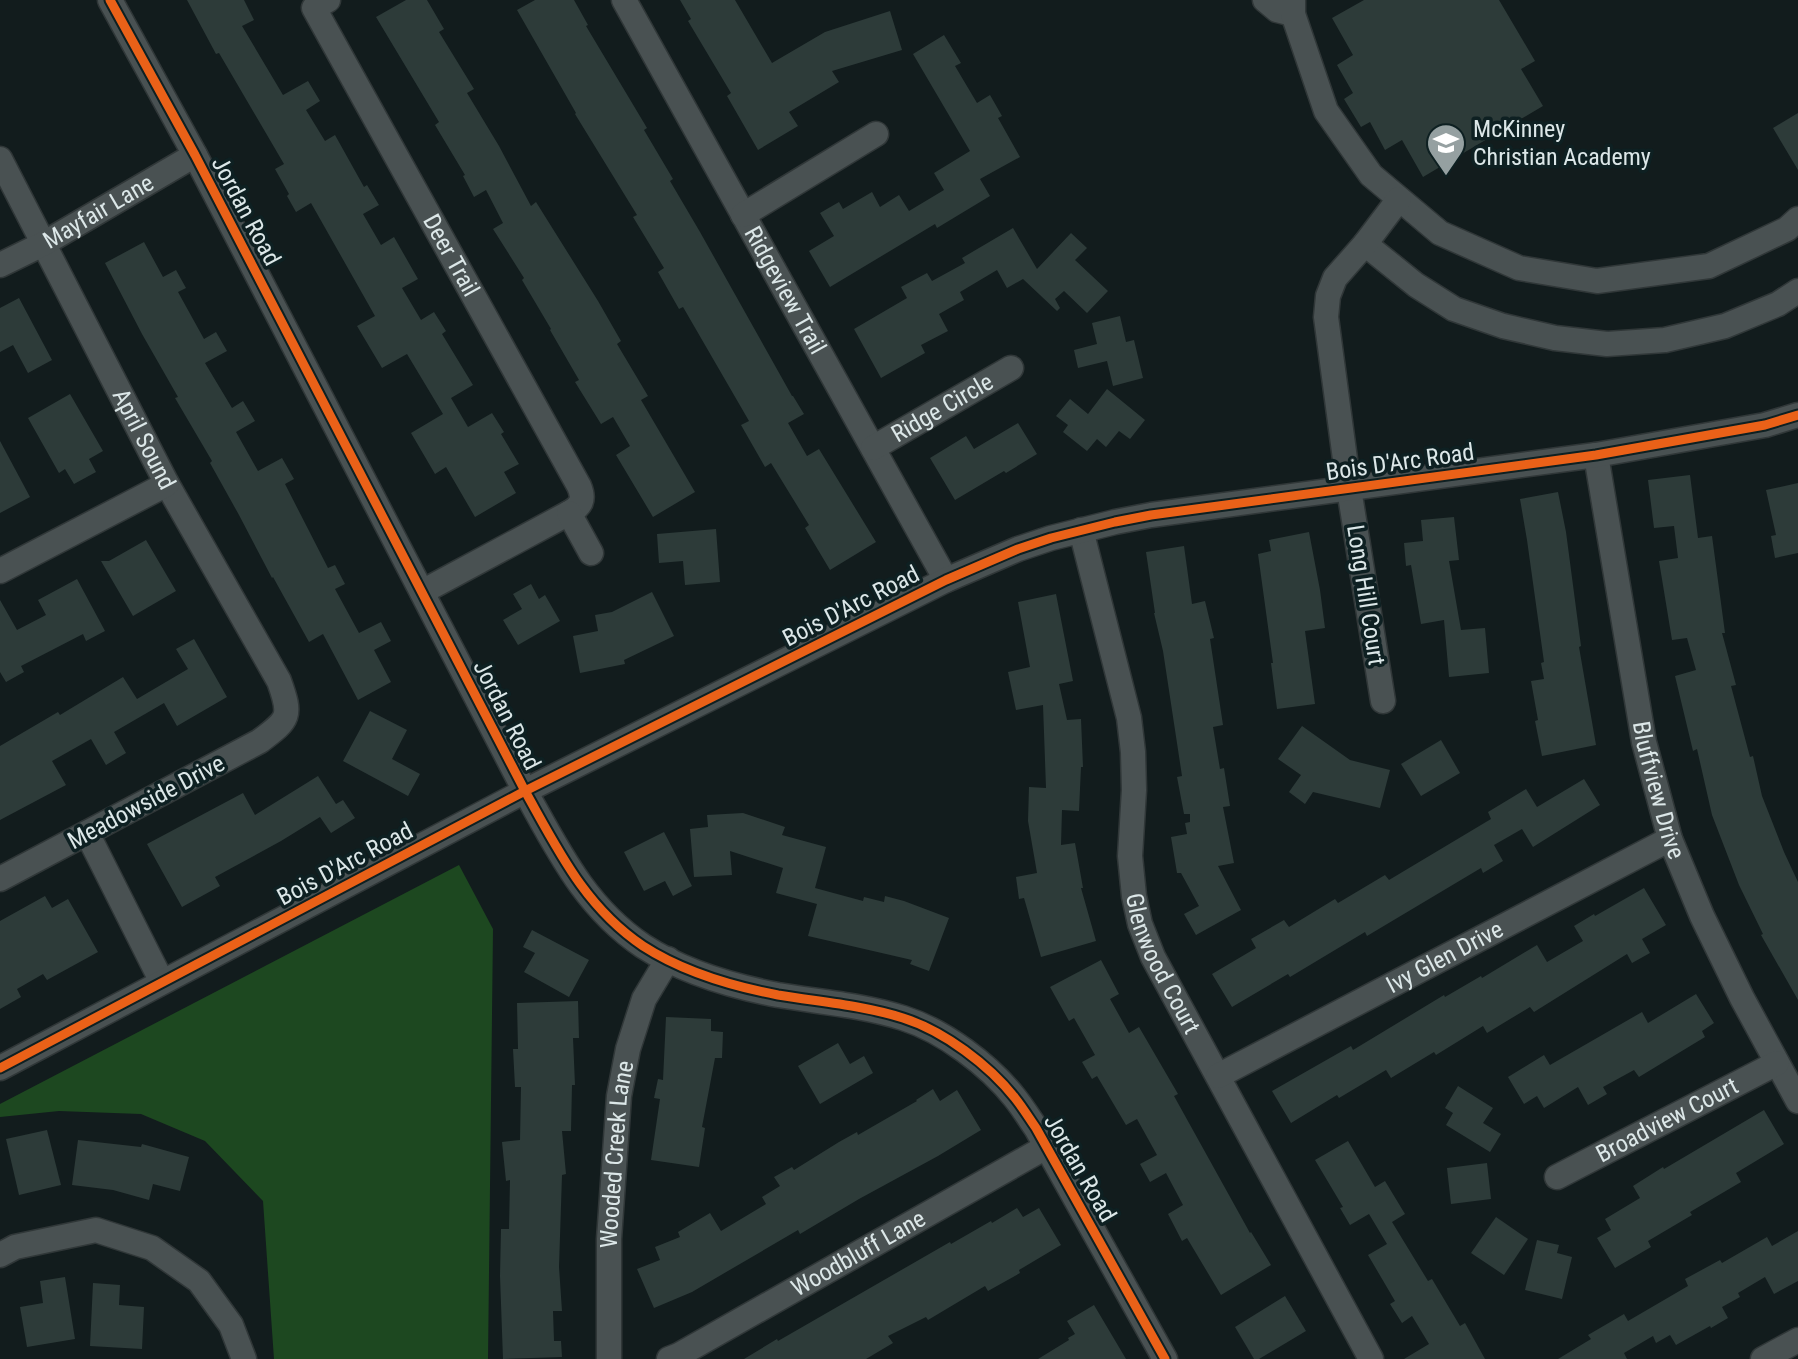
<svg xmlns="http://www.w3.org/2000/svg" width="1798" height="1359" viewBox="0 0 1798 1359" font-family="'Roboto Condensed',sans-serif">
<style>
.forest{fill:#1d4820}
.building{fill:#2d3b39}
.lines{fill:none;stroke-linecap:round;stroke-linejoin:round}
.minor-casing{stroke:#303738;stroke-width:27}
.minor{stroke:#495152;stroke-width:24}
.cycleway-casing{stroke:#0e2022;stroke-width:13}
.cycleway{stroke:#ea6118;stroke-width:9}
.labels{text-anchor:middle;stroke-width:7;stroke-linejoin:round;paint-order:stroke}
.poi-label{font-size:24px;fill:#dce7e8;stroke:#0e2022;text-anchor:start}
.street-label{font-size:24px;fill:#dce7e8;stroke:#0e2022}
</style>
<rect width="100%" height="100%" fill="#121c1d"/>
<!-- forest -->
<path class="forest" d="M459 865 493 929 488 1359H274L263 1201 205 1141 141 1114 59 1111 0 1117V1104Z"/>
<!-- building -->
<g class="building">
<path d="M187 0H244L254 20 242 26 283 95 308 81 320 101 306 110 325 141 335 135 364 187 367 185 379 205 363 214 381 245 394 237 418 279 402 288 421 320 434 312 446 331 442 334 473 385 451 398 468 427 492 413 504 432 501 434 519 464 504 472 516 493 475 517 446 467 435 474 411 433 443 414 407 354 382 368 357 326 375 316 311 203 296 212 287 196 289 194 275 169 284 164 219 53 216 54Z"/>
<path d="M406 0H427L444 29 439 32 474 89 467 93 499 146 531 206 536 202 598 301 621 341 617 344 648 396 641 400 695 492 653 517 616 455 630 446 613 417 601 424 575 382 579 380 550 330 551 329 522 280 524 278 493 229 503 223 486 190 474 197 463 176 465 175 435 125 439 122 376 17Z"/>
<path d="M535 0H574L588 25 586 26 647 128 644 130 673 179 670 181 700 232 792 396H793L804 414 788 423 807 456 819 449 876 542 830 570 805 528 809 525 771 463 765 467 741 425 749 421 683 307 679 309 658 272 664 268 633 217 637 215 575 114 576 113 517 10Z"/>
<path d="M680 0H735L772 63 825 32 890 11 902 50 832 71 839 82 789 112 798 126 758 150 727 96 731 93 688 21 691 19Z"/>
<path d="M1364 0H1499L1535 61 1521 69 1543 106 1423 177 1402 140 1385 150 1370 122 1361 127 1344 99 1353 93 1337 65 1353 55 1332 18Z"/>
<path d="M944 35 961 63 955 66 977 103 990 95 1002 116 998 118 1020 157 980 179 990 196 937 228 935 224 830 287 809 251 834 236 820 213 839 202 843 209 872 192 880 207 899 195 909 211 944 190 934 173 970 151 913 54Z"/>
<path d="M1798 113V170L1773 128Z"/>
<path d="M1013 228 1037 269 1071 233 1087 248 1075 260 1108 291 1087 313 1064 291 1055 299 1060 308 1057 311 1023 279 1007 288 997 270 960 292 964 300 939 314 948 331 921 345 925 353 881 378 854 329 907 298 901 287 927 273 932 281 965 263 962 258Z"/>
<path d="M144 242 163 277 176 270 186 288 178 292 204 339 216 332 227 351 205 363 232 408 243 401 255 421 236 432 258 471 282 458 294 479 285 484 328 568 335 565 345 584 335 589 359 633 381 622 391 641 374 650 391 682 358 700 323 634 309 642 273 577 272 578 239 515 210 463 212 461 175 398 178 397 142 334 105 263Z"/>
<path d="M19 298 52 360 28 373 13 345 0 352V308Z"/>
<path d="M1120 316 1126 342 1134 340 1143 378 1113 386 1107 361 1078 368 1074 350 1097 344 1092 323Z"/>
<path d="M1107 389 1145 420 1130 439 1119 431 1106 447 1097 439 1087 451 1063 432 1068 425 1056 416 1070 399 1088 414Z"/>
<path d="M70 394 103 451 89 459 96 472 74 484 65 469 59 473 28 418Z"/>
<path d="M1018 423 1037 454 1006 473 1004 471 955 500 930 458 966 436 974 449Z"/>
<path d="M0 441 30 497 0 513Z"/>
<path d="M1690 475 1698 538 1712 536 1725 633H1722L1736 685 1731 686 1750 757 1753 756 1762 796 1784 852 1798 882V1000L1761 935 1763 934 1739 885 1712 815 1697 749 1693 751 1675 676 1696 670 1687 638 1672 640 1659 561 1678 558 1674 526 1654 528 1648 480Z"/>
<path d="M1798 483V553L1775 558 1771 536 1776 535 1766 490Z"/>
<path d="M1558 492 1566 532 1581 646 1579 647 1596 745 1542 756 1535 721 1538 720 1531 681 1544 679 1541 663 1544 662 1527 540 1520 499Z"/>
<path d="M1454 517 1459 560 1449 561 1461 630 1485 628 1489 673 1449 677 1444 620 1421 624 1411 565 1406 566 1404 543 1423 541 1421 520Z"/>
<path d="M716 529 720 582 685 585 683 561 659 563 657 534Z"/>
<path d="M1309 532 1320 590 1325 628 1305 631 1315 704 1277 709 1271 663H1273L1258 554 1271 551 1269 540Z"/>
<path d="M146 540 176 591 133 616 101 561H109Z"/>
<path d="M1184 546 1192 604 1205 601 1214 638 1210 639 1223 725 1213 727 1220 769 1224 768 1230 806 1223 807 1234 863 1218 866 1241 910 1196 935 1184 914 1199 906 1181 873H1177L1171 837 1187 834 1185 823 1190 822V814H1184L1177 777 1182 776 1163 651 1154 613H1155L1146 552Z"/>
<path d="M77 579 105 631 86 641 83 634 21 666 24 672 6 682 0 672V600L17 630 46 615 38 600Z"/>
<path d="M531 584 539 599 545 595 560 621 518 645 503 620 522 609 513 594Z"/>
<path d="M652 592 674 636 624 660 625 664 580 673 573 636 598 631 595 615 612 612Z"/>
<path d="M1056 594 1073 681 1059 684 1067 720 1081 719 1083 767H1081L1079 811 1062 810 1061 845 1075 843 1083 888H1081L1096 941 1041 957 1024 898 1019 899 1016 877 1037 873 1028 821 1029 787 1046 788 1043 705 1016 710 1008 672 1030 667 1018 602Z"/>
<path d="M194 639 227 697 177 726 164 703 114 732 126 753 106 765 91 739 52 761 66 785 0 820V746L58 712 60 715 123 677 137 699 188 669 176 649Z"/>
<path d="M370 711 407 730 392 759 420 774 408 796 343 761Z"/>
<path d="M1302 726 1350 760 1390 770 1380 808 1313 792 1305 804 1289 792 1301 775 1278 759Z"/>
<path d="M1441 740 1460 773 1421 796 1401 764Z"/>
<path d="M318 776 336 804 343 800 355 818 331 833 320 817 281 841 215 877 220 886 182 907 147 844 243 793 255 815Z"/>
<path d="M1584 779 1600 805 1533 847 1522 829 1494 845 1503 861 1483 873 1481 868 1367 936 1365 932 1290 977 1288 974 1232 1007 1212 974 1256 948 1251 939 1284 920 1289 927 1335 899 1338 903 1385 875 1389 880 1491 819 1488 812 1526 789 1537 807Z"/>
<path d="M743 813 785 827 782 835 826 847 815 888 863 901 864 897 884 902 885 896 904 901 949 918 929 971 910 964 912 960 808 936 817 904 776 893 783 868 730 851 732 875 694 877 690 829 708 827 707 815Z"/>
<path d="M664 832 692 886 673 896 665 881 644 891 624 852Z"/>
<path d="M1644 888 1666 925 1642 939 1650 953 1632 963 1627 954 1534 1012 1530 1007 1487 1033 1483 1026 1436 1055 1434 1052 1391 1078 1386 1070 1339 1098 1337 1095 1291 1123 1272 1091 1351 1046 1353 1050 1444 995 1445 997 1481 976 1482 978 1537 945 1547 962 1583 941 1574 926 1594 914 1595 916Z"/>
<path d="M45 896 52 908 68 899 98 952 47 980 43 974 17 989 21 997 0 1009V921Z"/>
<path d="M532 930 589 960 569 997 524 972 535 953 523 947Z"/>
<path d="M1101 960 1119 994 1110 999 1129 1033 1139 1027 1178 1094 1174 1096 1250 1233 1251 1232 1271 1265 1221 1295 1187 1238 1182 1241 1168 1214 1183 1205 1166 1173 1150 1182 1140 1164 1157 1155 1137 1119 1126 1125 1097 1076 1092 1079 1082 1062 1095 1055 1074 1018 1069 1021 1050 987Z"/>
<path d="M1696 994 1714 1023 1702 1031 1705 1037 1639 1077 1634 1070 1603 1087 1607 1094 1588 1105 1578 1087 1544 1108 1537 1096 1524 1104 1508 1077 1544 1055 1550 1065 1642 1012 1648 1023Z"/>
<path d="M578 1001 579 1038H573L575 1085H572L571 1131H562L566 1174 562 1175 559 1267 562 1311H553L554 1341H561L562 1357 503 1359 500 1276 501 1229H509L510 1180 506 1181 502 1142 520 1140 521 1087H515L513 1049H518L517 1003Z"/>
<path d="M666 1017 711 1019V1031L723 1032 722 1058H715L702 1127 705 1128 699 1167 651 1160 660 1099 654 1098 658 1079 663 1080Z"/>
<path d="M838 1043 850 1064 864 1056 873 1073 820 1104 798 1066Z"/>
<path d="M1458 1086 1493 1108 1483 1123 1501 1134 1490 1152 1446 1125 1453 1113 1445 1108Z"/>
<path d="M933 1089 940 1101 957 1090 981 1130 938 1156 859 1199 800 1234 798 1230 692 1292 654 1308 637 1269 660 1260 655 1247 680 1237 678 1232 710 1213 721 1231 766 1204 762 1197 780 1186 774 1177 792 1167 794 1170 839 1142 857 1132 858 1135 917 1101 916 1100Z"/>
<path d="M1764 1110 1784 1144 1736 1173 1741 1182 1690 1212 1692 1215 1648 1241 1651 1247 1615 1268 1597 1238 1611 1230 1605 1219 1640 1198 1633 1186 1663 1167 1664 1169Z"/>
<path d="M47 1130 61 1185 19 1195 6 1139Z"/>
<path d="M78 1140 141 1147 142 1144 189 1157 180 1191 153 1184 149 1200 113 1190 72 1185Z"/>
<path d="M1348 1141 1375 1187 1385 1181 1405 1214 1392 1222 1428 1281 1432 1279 1460 1326 1465 1323 1485 1359H1404L1429 1344 1412 1316 1402 1323 1390 1304 1395 1301 1368 1255 1387 1244 1369 1214 1350 1225 1340 1208 1343 1207 1315 1160Z"/>
<path d="M1487 1163 1491 1199 1451 1204 1447 1168Z"/>
<path d="M1017 1208 1023 1217 1039 1208 1061 1245 1019 1270 1020 1273 988 1291 985 1286 928 1320 926 1317 888 1336 893 1343 866 1359H744L777 1339 778 1341 950 1242 951 1244 991 1221 992 1223Z"/>
<path d="M1496 1217 1528 1239 1504 1275 1471 1253Z"/>
<path d="M1798 1231V1281L1774 1294 1765 1277 1738 1293 1740 1297 1722 1307 1728 1318 1711 1328 1710 1326 1676 1345 1670 1335 1656 1343 1653 1336 1624 1353 1627 1359H1558L1591 1339 1588 1335 1624 1314 1628 1321 1688 1286 1685 1279 1720 1260 1722 1263 1767 1237 1772 1246Z"/>
<path d="M1537 1240 1559 1245 1557 1253 1572 1257 1562 1299 1525 1290Z"/>
<path d="M65 1277 75 1339 27 1347 20 1307 43 1303 40 1281Z"/>
<path d="M93 1283 120 1285 119 1305 144 1307 142 1349 90 1346Z"/>
<path d="M1285 1296 1306 1331 1259 1359H1254L1235 1327Z"/>
<path d="M1094 1305 1126 1359H1038L1069 1340 1068 1338 1075 1334 1067 1321Z"/>
</g>
<g class="lines">
<defs>
<g id="minor">
<path d="M110 0 195 155 525 791C558 850 585 907 643 946 683 972 731 986 778 995 820 1002 862 1005 903 1018 944 1031 989 1065 1015 1098 1023 1108 1029 1118 1036 1128L1165 1359"/>
<path id="s1" d="M328 0 314 8 579 486C585 500 581 506 569 513L422 592"/>
<path id="s2" d="M624 0 946 580"/>
<path d="M1265 0 1277 10 1293 14"/>
<path d="M1293 0V14L1326 111 1371 175 1440 233 1519 268 1597 281 1709 266 1787 229 1798 219"/>
<path id="s3" d="M0 159 167 484 279 681C292 717 289 719 260 741L0 879"/>
<path d="M743 215 876 134"/>
<path d="M1365 244 1416 285 1454 309 1503 326 1555 338 1607 344 1665 340 1725 326 1778 304 1798 291"/>
<path id="s4" d="M0 265 43 244 195 155"/>
<path id="s5" d="M873 448 1011 368"/>
<path id="s6" d="M1596 455 1644 742 1670 839 1702 916 1742 998 1798 1101"/>
<path d="M569 513 591 553"/>
<path id="s7" d="M1081 530 1129 718 1133 752 1134 790 1130 856 1134 896 1140 924 1153 957 1371 1359"/>
<path d="M0 571 167 484"/>
<path d="M1383 701 1349 489 1326 317 1328 296 1335 278 1365 244 1399 199"/>
<path d="M87 833 162 982"/>
<path d="M0 1068 525 791 946 580 1018 549 1051 538 1115 522 1151 515 1596 455 1765 425 1798 415"/>
<path id="s8" d="M1218 1076 1670 839"/>
<path id="s9" d="M1557 1177 1777 1063"/>
<path d="M0 1255 15 1247 96 1230 152 1248 199 1281 231 1325 244 1359"/>
<path id="s10" d="M609 1359V1239L619 1096 628 1049 644 999 668 959"/>
<path id="s11" d="M669 1359 679 1355 1046 1147"/>
<path d="M1763 1359 1798 1340"/>
</g>
</defs>
<!-- minor casing -->
<use href="#minor" class="minor-casing"/>
<!-- minor -->
<use href="#minor" class="minor"/>
<defs>
<g id="cycleway">
<path d="M110 0 195 155 525 791C558 850 585 907 643 946 683 972 731 986 778 995 820 1002 862 1005 903 1018 944 1031 989 1065 1015 1098 1023 1108 1029 1118 1036 1128L1165 1359"/>
<path d="M0 1068 525 791 946 580 1018 549 1051 538 1115 522 1151 515 1596 455 1765 425 1798 415"/>
</g>
</defs>
<!-- cycleway casing -->
<use href="#cycleway" class="cycleway-casing"/>
<!-- cycleway -->
<use href="#cycleway" class="cycleway"/>
</g>
<!-- icons -->
<defs>
<symbol id="school-pin" viewBox="-11 -11 22 30"><path d="M0 17L-7.5 6A9.5 9.5 0 1 1 7.5 6Z" fill="#95a0a1" stroke="#0e2022"/><path d="M0-5L7-2L0 1L-7-2ZM-4 1L0 2.5L4 1V4Q0 6-4 4Z" fill="#fff"/></symbol>
</defs>
<g fill-rule="evenodd">
<use href="#school-pin" x="1424" y="121" width="44" height="60"/>
</g>
<g class="labels">
<!-- poi labels -->
<g class="poi-label">
<text x="1473" y="137">McKinney<tspan x="1473" dy="28">Christian Academy</tspan></text>
</g>
<!-- street labels -->
<g class="street-label">
<text dy="8" stroke="none"><textPath href="#s4" startOffset="112">Mayfair Lane</textPath></text>
<text transform="translate(246 211) rotate(62)" y="8">Jordan Road</text>
<text dy="8" stroke="none"><textPath href="#s1" startOffset="299">Deer Trail</textPath></text>
<text dy="8" stroke="none"><textPath href="#s2" startOffset="332">Ridgeview Trail</textPath></text>
<text dy="8" stroke="none"><textPath href="#s5" startOffset="80">Ridge Circle</textPath></text>
<text dy="8" stroke="none"><textPath href="#s3" startOffset="315">April Sound</textPath></text>
<text transform="translate(1400 462) rotate(-8)" y="8">Bois D'Arc Road</text>
<text transform="translate(1366 595) rotate(81)" y="8">Long Hill Court</text>
<text transform="translate(851 606) rotate(-27)" y="8">Bois D'Arc Road</text>
<text transform="translate(507 715) rotate(63)" y="8">Jordan Road</text>
<text dy="8" stroke="none"><textPath href="#s6" startOffset="341">Bluffview Drive</textPath></text>
<text transform="translate(146 802) rotate(-28)" y="8">Meadowside Drive</text>
<text transform="translate(345 864) rotate(-28)" y="8">Bois D'Arc Road</text>
<text dy="8" stroke="none"><textPath href="#s8" startOffset="256">Ivy Glen Drive</textPath></text>
<text dy="8" stroke="none"><textPath href="#s7" startOffset="446">Glenwood Court</textPath></text>
<text dy="8" stroke="none"><textPath href="#s9" startOffset="124">Broadview Court</textPath></text>
<text dy="8" stroke="none"><textPath href="#s10" startOffset="205">Wooded Creek Lane</textPath></text>
<text transform="translate(1080 1168) rotate(60)" y="8">Jordan Road</text>
<text dy="8" stroke="none"><textPath href="#s11" startOffset="217">Woodbluff Lane</textPath></text>
</g>
</g>
</svg>
